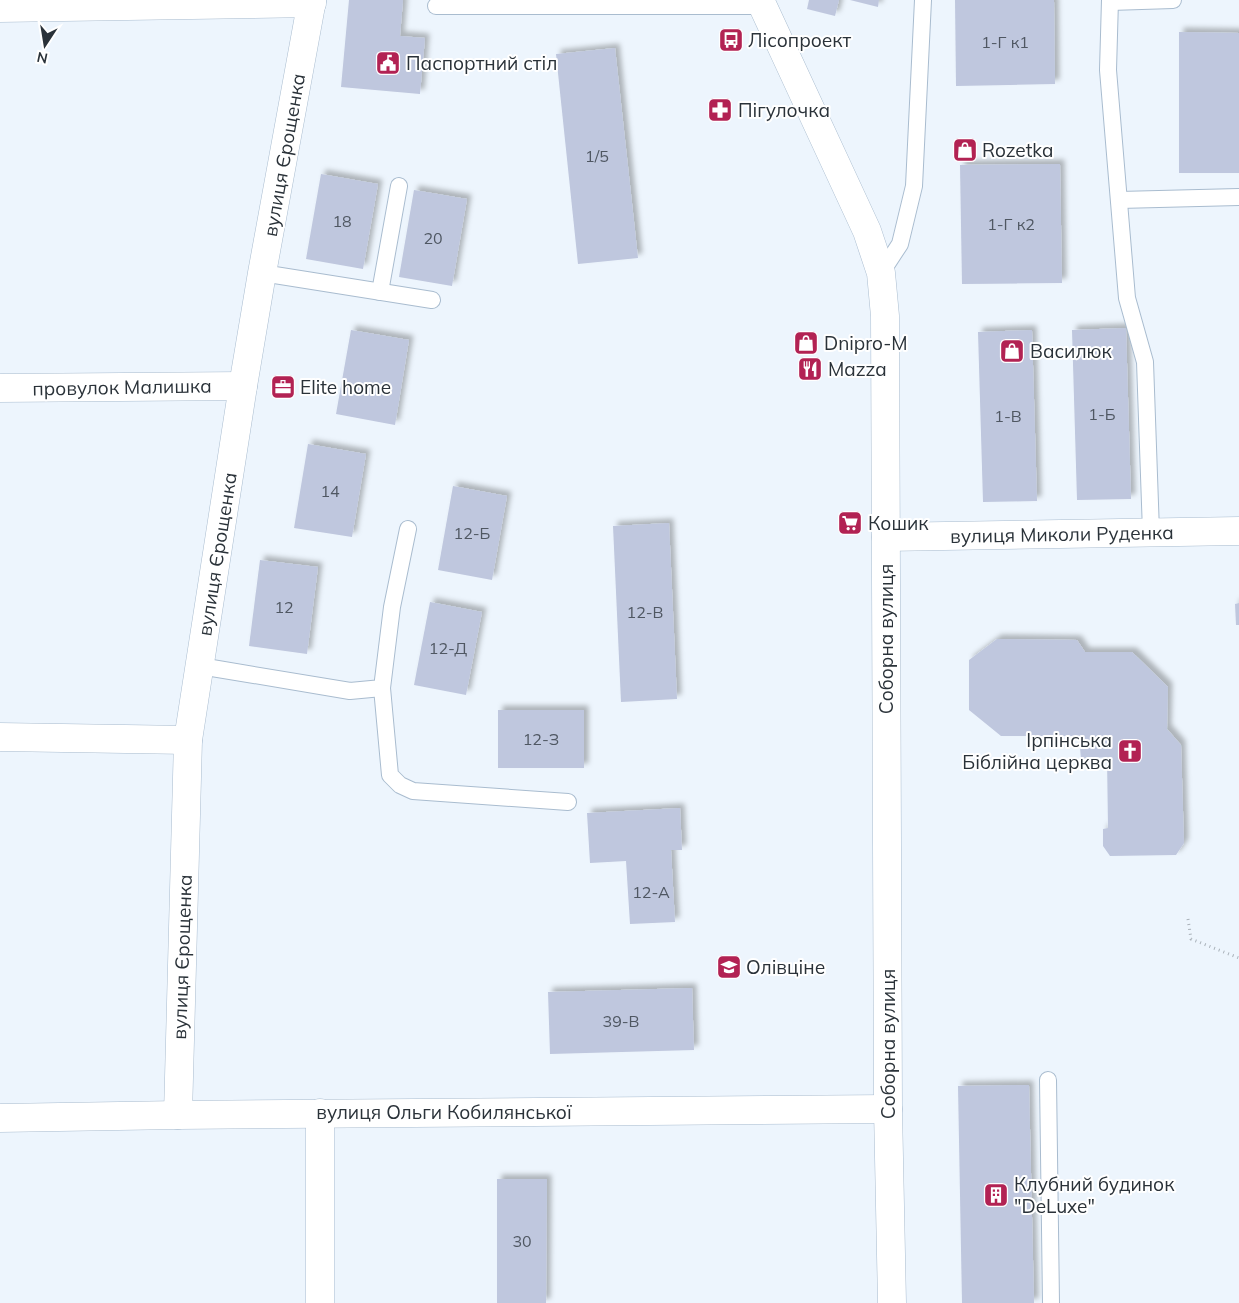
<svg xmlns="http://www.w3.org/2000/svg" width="1239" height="1303" viewBox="0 0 1239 1303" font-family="Mulish,sans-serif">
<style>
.building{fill:#bfc7de;filter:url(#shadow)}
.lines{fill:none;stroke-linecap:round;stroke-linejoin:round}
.lane-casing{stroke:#a9bccf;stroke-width:18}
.street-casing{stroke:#a9bccf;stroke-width:29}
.primary-casing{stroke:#a9bccf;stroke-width:29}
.path{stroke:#aab2ba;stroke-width:3;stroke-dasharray:1 4;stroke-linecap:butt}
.lane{stroke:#fff;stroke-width:16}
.street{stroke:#fff;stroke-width:28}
.primary{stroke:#fff;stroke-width:28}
.labels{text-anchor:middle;stroke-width:4;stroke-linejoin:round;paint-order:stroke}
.number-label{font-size:16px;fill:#4f5762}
.poi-label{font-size:19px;fill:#2a3239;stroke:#fff;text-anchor:start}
.street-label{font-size:19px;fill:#2a3239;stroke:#fff}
</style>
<defs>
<filter id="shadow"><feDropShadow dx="4.5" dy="-4.5" stdDeviation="2.5" flood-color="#0004"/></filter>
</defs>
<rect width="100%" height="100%" fill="#edf5fd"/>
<!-- building -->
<g class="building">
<path d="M349 0H403L400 36 425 38 420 94 341 87Z"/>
<path d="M809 0H839L835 16 807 9Z"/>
<path d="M850 0H879L878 7Z"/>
<path d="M955 0H1054L1055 84 956 86Z"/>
<path d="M1179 32 1239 33V173H1179Z"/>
<path d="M615 48 638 258 578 264 556 54Z"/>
<path d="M1060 164 1062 283 962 284 960 165Z"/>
<path d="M321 174 378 184 363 269 306 259Z"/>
<path d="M414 190 467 199 452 286 399 277Z"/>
<path d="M1126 328 1131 499 1077 500 1072 330Z"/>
<path d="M351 330 409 340 395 425 336 414Z"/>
<path d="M1032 330 1037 501 983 502 978 332Z"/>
<path d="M308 444 366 454 352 537 294 528Z"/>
<path d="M453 486 507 496 492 580 438 570Z"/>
<path d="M669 523 677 699 621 702 613 526Z"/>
<path d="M260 560 318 567 307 654 249 646Z"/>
<path d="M430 602 482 612 466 695 414 685Z"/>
<path d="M1239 603V625H1236L1235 604Z"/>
<path d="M997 639 1077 640 1085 652H1132L1168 687 1167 729 1181 745 1184 843 1176 855 1110 856 1103 846V829L1108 828 1107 757 1081 759 1079 736H1001L969 710V660Z"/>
<rect x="498" y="710" width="86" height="58"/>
<path d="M680 808 682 850H671L675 922 630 924 626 861 590 863 587 813Z"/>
<path d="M692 988 694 1050 550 1054 548 992Z"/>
<path d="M1029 1085 1034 1303H962L958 1086Z"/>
<path d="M497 1179H547L546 1303H497Z"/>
</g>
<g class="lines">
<defs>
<g id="lane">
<path d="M1110 0 1108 70 1127 298 1145 362 1151 532"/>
<path d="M1110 2 1173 0"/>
<path d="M436 6H763"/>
<path d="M1119 200 1239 197"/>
<path d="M262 273 432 300"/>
<path d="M881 273 900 244 914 186 923 0"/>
<path d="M380 292 399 186"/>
<path d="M200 666 350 691 382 688 392 607 408 529"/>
<path d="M382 688 390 775 400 785 413 791 568 802"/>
<path d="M1048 1080 1051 1303"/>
</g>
<g id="street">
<path d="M0 8 312 3"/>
<path d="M0 388 243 386"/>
<path d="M886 537 1239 531"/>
<path d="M0 737 188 740"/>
<path d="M320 1113V1303"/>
<path d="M178 1115 188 740 243 386 262 273 312 0"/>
<path d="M0 1118 178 1115 888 1109"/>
</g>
<path id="primary" d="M760 0 867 231 881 273 885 316 888 1109 892 1303"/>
</defs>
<!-- lane casing -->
<use href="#lane" class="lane-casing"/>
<!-- street casing -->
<use href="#street" class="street-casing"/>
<!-- primary casing -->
<use href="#primary" class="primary-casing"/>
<!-- path -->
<path class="path" d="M1188 919 1191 939 1239 958"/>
<!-- lane -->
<use href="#lane" class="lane"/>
<!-- street -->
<use href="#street" class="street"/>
<!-- primary -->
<use href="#primary" class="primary"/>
</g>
<!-- icons -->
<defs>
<symbol id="bus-square" viewBox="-11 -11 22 22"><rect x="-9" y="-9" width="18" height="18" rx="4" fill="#b22253" stroke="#fff"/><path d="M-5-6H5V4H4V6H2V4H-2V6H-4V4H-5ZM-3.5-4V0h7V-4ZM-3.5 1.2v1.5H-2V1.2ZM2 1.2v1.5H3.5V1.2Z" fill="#fff"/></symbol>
<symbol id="civic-square" viewBox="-11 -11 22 22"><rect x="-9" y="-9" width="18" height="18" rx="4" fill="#b22253" stroke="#fff"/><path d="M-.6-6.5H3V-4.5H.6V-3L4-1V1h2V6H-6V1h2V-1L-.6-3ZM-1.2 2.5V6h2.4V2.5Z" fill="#fff"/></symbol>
<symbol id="pharmacy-square" viewBox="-11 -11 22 22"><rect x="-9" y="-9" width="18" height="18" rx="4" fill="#b22253" stroke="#fff"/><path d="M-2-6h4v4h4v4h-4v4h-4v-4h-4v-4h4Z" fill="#fff"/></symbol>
<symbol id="shop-square" viewBox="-11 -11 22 22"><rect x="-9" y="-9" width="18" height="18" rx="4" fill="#b22253" stroke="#fff"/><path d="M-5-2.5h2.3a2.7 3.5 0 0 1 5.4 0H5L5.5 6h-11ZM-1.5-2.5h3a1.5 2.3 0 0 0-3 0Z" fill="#fff"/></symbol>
<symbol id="restaurant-square" viewBox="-11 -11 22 22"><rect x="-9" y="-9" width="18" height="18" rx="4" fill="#b22253" stroke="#fff"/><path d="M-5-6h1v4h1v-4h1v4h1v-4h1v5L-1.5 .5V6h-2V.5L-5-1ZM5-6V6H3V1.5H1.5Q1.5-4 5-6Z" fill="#fff"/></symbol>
<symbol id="office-square" viewBox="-11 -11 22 22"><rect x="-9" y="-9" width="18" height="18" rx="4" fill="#b22253" stroke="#fff"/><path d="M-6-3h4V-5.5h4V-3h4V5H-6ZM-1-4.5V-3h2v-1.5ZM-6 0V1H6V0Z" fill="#fff"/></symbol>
<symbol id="supermarket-square" viewBox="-11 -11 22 22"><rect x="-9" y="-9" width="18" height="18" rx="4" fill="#b22253" stroke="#fff"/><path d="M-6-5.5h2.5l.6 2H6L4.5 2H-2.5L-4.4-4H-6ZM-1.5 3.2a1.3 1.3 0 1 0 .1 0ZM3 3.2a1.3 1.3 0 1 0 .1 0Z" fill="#fff"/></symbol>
<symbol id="church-square" viewBox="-11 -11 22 22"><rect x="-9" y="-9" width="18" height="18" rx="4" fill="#b22253" stroke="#fff"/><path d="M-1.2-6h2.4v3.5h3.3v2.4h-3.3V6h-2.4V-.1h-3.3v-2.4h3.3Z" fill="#fff"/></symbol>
<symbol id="school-square" viewBox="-11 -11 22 22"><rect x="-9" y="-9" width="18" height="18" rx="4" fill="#b22253" stroke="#fff"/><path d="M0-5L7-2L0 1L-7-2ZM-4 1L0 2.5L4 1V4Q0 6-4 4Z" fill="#fff"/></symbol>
<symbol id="building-square" viewBox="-11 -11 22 22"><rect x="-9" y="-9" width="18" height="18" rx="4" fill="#b22253" stroke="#fff"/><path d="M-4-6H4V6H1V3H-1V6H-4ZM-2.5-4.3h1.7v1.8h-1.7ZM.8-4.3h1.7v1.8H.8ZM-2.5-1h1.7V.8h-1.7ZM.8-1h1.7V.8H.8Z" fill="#fff"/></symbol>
</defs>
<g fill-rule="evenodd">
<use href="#bus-square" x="717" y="26" width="28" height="28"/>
<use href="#civic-square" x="374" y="49" width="28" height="28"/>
<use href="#pharmacy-square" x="706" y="96" width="28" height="28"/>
<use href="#shop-square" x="951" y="136" width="28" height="28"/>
<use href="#shop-square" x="792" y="329" width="28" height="28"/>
<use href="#shop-square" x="998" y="337" width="28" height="28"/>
<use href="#restaurant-square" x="796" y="355" width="28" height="28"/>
<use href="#office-square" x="269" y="373" width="28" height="28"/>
<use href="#supermarket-square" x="836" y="509" width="28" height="28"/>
<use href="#church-square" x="1116" y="737" width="28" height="28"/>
<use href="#school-square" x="715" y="953" width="28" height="28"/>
<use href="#building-square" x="982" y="1181" width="28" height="28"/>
</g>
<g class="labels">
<!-- number labels -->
<g class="number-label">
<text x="1005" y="48">1-Г к1</text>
<text x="597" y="162">1/5</text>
<text x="342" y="227">18</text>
<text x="1011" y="230">1-Г к2</text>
<text x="433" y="244">20</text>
<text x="1102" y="420">1-Б</text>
<text x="1008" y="422">1-В</text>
<text x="330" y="497">14</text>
<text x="472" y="539">12-Б</text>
<text x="284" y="613">12</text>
<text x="645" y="618">12-В</text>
<text x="448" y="654">12-Д</text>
<text x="541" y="745">12-З</text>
<text x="651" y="898">12-А</text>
<text x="621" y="1027">39-В</text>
<text x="522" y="1247">30</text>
</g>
<!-- poi labels -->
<g class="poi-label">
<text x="748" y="47">Лісопроект</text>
<text x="406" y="70">Паспортний стіл</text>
<text x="738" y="117">Пігулочка</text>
<text x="982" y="157">Rozetka</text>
<text x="824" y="350">Dnipro-M</text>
<text x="1030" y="358">Василюк</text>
<text x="828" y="376">Mazza</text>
<text x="300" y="394">Elite home</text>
<text x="868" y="530">Кошик</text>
<text x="1112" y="747" text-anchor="end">Ірпінська<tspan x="1112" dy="22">Біблійна церква</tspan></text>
<text x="746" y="974">Олівціне</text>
<text x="1014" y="1191">Клубний будинок<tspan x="1014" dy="22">"DeLuxe"</tspan></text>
</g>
<!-- street labels -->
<g class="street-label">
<text transform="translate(284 155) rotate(-80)" y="7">вулиця Єрощенка</text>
<text transform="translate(122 387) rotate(-1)" y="7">провулок Малишка</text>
<text transform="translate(1062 534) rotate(-1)" y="7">вулиця Миколи Руденка</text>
<text transform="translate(217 554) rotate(-81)" y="7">вулиця Єрощенка</text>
<text transform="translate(886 639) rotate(-90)" y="7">Соборна вулиця</text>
<text transform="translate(182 957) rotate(-88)" y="7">вулиця Єрощенка</text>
<text transform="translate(888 1044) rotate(-90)" y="7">Соборна вулиця</text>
<text x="444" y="1119">вулиця Ольги Кобилянської</text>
</g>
</g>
<!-- north arrow -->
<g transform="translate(45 45) rotate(192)" stroke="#ffffff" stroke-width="4" paint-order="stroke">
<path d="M0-4L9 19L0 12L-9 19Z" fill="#2a3239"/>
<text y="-8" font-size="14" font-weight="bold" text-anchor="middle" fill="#2a3239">N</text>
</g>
</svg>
